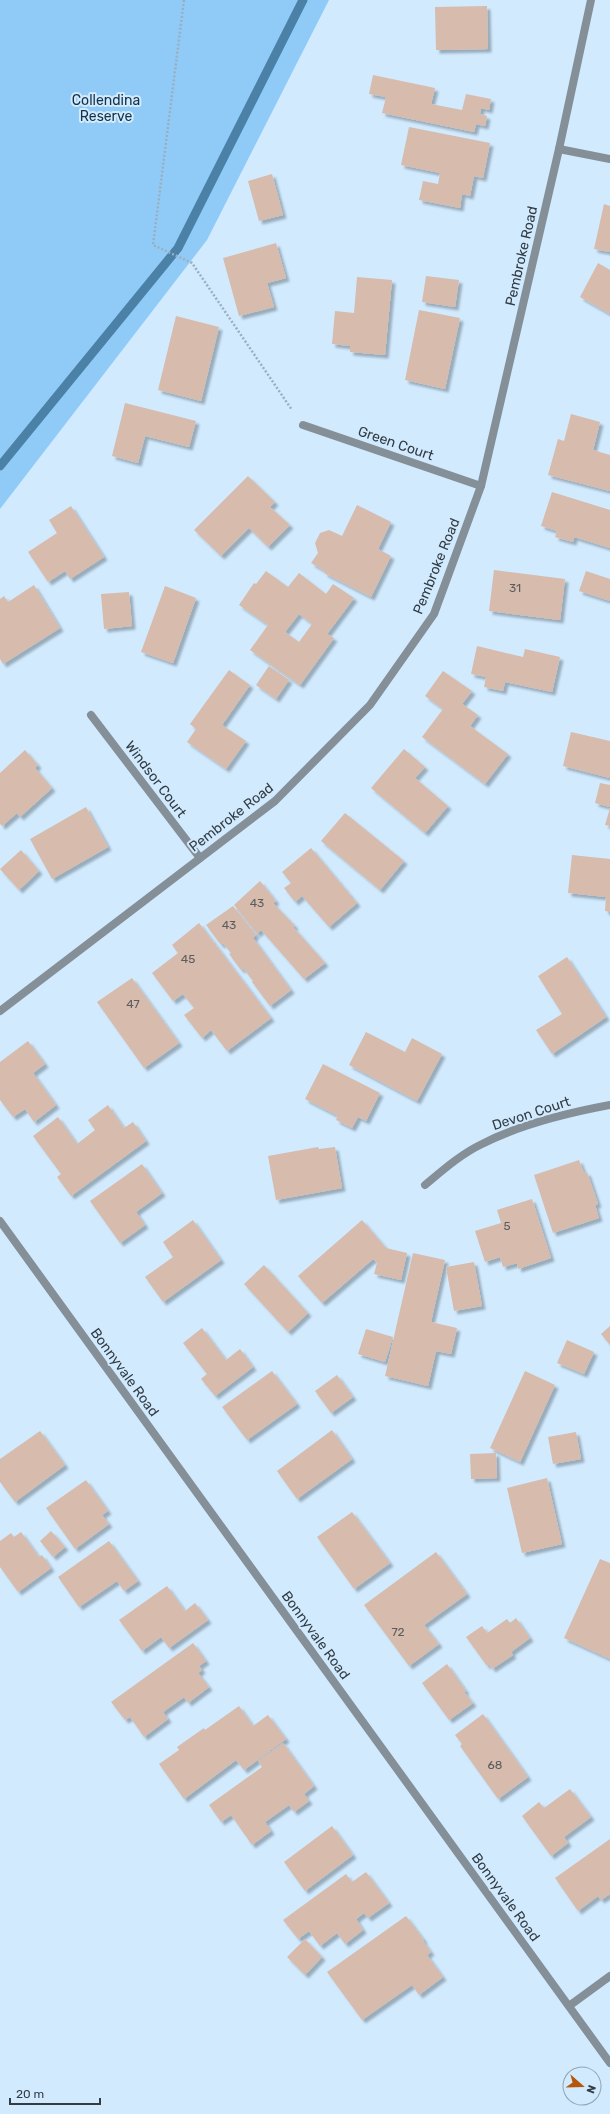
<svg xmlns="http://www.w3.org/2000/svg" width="610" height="2114" viewBox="0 0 610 2114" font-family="Rubik,sans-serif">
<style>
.green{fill:#90cbf8}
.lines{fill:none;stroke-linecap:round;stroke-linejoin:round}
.stream{stroke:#4c81a7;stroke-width:9}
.building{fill:#d7bbac;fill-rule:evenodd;filter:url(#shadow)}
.path{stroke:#9aaebd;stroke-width:2.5;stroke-dasharray:2 2;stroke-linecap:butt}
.minor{stroke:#848f97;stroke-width:8}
.tertiary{stroke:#848f97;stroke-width:8}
.labels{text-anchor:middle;stroke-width:4;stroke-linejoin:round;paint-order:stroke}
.number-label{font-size:12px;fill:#5b5c5e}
.park-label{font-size:14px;fill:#133248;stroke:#d1eafe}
.street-label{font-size:14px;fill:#323c44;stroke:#d1eafe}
</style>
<defs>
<filter id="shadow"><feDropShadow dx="3.5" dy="3.5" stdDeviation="1" flood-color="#0004"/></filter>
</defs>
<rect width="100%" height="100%" fill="#d1eafe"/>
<!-- green -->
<path class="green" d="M0 0H329L207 240 0 509Z"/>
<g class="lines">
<!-- stream -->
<path class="stream" d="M0 466 178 248 303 0"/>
</g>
<!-- building -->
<g class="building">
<path d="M487 6 488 49 436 50 435 7Z"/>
<path d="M373 75 435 88 431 104 462 110 466 94 491 99 489 110 481 108 480 114 487 116 485 126 476 124 474 132 382 113 386 97 369 94Z"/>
<path d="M409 127 490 143 483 178 474 176 470 196 462 194 460 208 419 200 423 181 438 184 440 173 401 165Z"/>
<path d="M272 174 283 215 259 221 248 181Z"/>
<path d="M604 204 610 206V252L594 249Z"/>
<path d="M276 243 286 278 267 283 274 307 239 316 223 258Z"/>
<path d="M598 263 610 270V314L580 297Z"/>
<path d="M426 276 459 280 455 307 422 302Z"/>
<path d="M357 277 392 280 385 355 350 352V346L332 344 335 311 354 313Z"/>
<path d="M419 310 460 318 445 389 405 380Z"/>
<path d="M176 316 219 327 201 401 158 390Z"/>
<path d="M125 403 196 421 189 447 145 436 138 463 112 456Z"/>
<path d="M571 414 600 422 593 450 610 455V491L548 475 558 439 564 441Z"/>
<path d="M248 476 275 502 270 507 290 525 268 547 249 528 221 556 194 530Z"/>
<path d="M552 492 610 510V548L574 537 573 542 555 537 557 531 541 526Z"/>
<path d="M357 505 391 522 378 549 391 556 371 597 324 573 325 571 311 563 318 553 315 543 320 533 329 530 342 536Z"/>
<path d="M71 506 104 557 70 579 65 571 48 582 28 552 57 533 49 520Z"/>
<path d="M494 570 565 579 560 620 489 611Z"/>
<path d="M266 571 288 587 299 573 326 594 333 584 354 598 327 634 334 638 300 685 250 650 268 625 239 605 254 583 256 584ZM299 614 312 624 299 642 285 632Z"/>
<path d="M586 571 610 579V601L579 591Z"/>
<path d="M34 585 60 628 3 664 0 659V599L4 596 8 602Z"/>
<path d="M165 586 196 598 173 663 141 652Z"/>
<path d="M129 592 132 626 104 629 101 594Z"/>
<path d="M477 646 523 657 525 649 560 657 552 692 505 682 503 691 484 687 486 677 471 674Z"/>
<path d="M269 666 289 680 276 699 256 685Z"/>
<path d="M229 670 250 685 222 725 246 741 226 769 187 742 196 729 190 724Z"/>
<path d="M443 671 472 691 462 704 478 715 470 726 508 754 485 784 422 737 443 709 425 696Z"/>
<path d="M571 732 610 741V778L563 766Z"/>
<path d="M404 749 425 767 415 778 448 806 425 833 371 788Z"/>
<path d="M25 750 38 765 35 768 52 788 20 817 17 813 2 826 0 824V773Z"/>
<path d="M600 783 610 785V807L595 803Z"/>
<path d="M86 807 108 847 52 879 30 839Z"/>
<path d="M610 808V826L605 825Z"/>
<path d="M345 813 404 861 380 890 321 841Z"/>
<path d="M311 848 357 903 329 927 302 896 295 902 284 888 291 883 282 872Z"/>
<path d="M21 850 39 871 19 890 0 869Z"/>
<path d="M572 855 610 859V912L605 911 606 897 568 893Z"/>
<path d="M260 881 276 901 273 903 295 926 293 927 325 963 304 979 261 930 257 934 234 905Z"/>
<path d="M233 906 256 935 253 938 291 990 270 1006 252 982 253 981 243 968 241 970 229 954 231 953 223 943 221 945 206 925Z"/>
<path d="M199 923 271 1018 227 1051 211 1030 202 1038 184 1015 194 1008 183 994 173 1001 152 973 178 953 172 945Z"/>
<path d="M567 957 606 1017 552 1054 536 1030 562 1014 538 976Z"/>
<path d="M132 978 179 1043 144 1068 97 1002Z"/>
<path d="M366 1032 405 1052 412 1038 442 1054 417 1101 349 1065Z"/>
<path d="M28 1041 45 1064 33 1073 56 1105 34 1122 25 1109 13 1117 0 1100V1062Z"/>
<path d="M323 1064 380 1093 366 1121 358 1117 352 1128 336 1120 338 1116 305 1099Z"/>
<path d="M108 1105 124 1128 133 1122 146 1141 71 1196 57 1177 61 1174 33 1136 58 1117 77 1144 95 1130 88 1120Z"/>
<path d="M318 1147 319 1149 335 1147 342 1188 276 1200 268 1156Z"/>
<path d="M579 1160 584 1173 587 1172 598 1204 595 1205 599 1218 553 1233 534 1175Z"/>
<path d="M142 1164 162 1193 136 1212 145 1225 120 1243 90 1201Z"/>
<path d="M532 1199 551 1258 518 1269 517 1263 503 1267 500 1257 485 1262 475 1231 501 1223 497 1210Z"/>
<path d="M193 1220 221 1260 163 1302 145 1277 173 1257 163 1242Z"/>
<path d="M362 1220 386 1248 407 1253 401 1280 374 1274 377 1263 373 1259 322 1303 298 1276Z"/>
<path d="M413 1253 445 1260 431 1322 457 1328 451 1354 436 1351 428 1386 385 1376Z"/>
<path d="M474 1262 482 1306 454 1311 446 1267Z"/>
<path d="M264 1265 308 1313 288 1332 244 1284Z"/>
<path d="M610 1326V1345L601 1334Z"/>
<path d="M202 1328 226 1360 240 1349 253 1367 215 1396 201 1379 207 1374 183 1343Z"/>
<path d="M366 1329 393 1337 385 1362 358 1354Z"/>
<path d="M567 1340 594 1352 584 1374 557 1363Z"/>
<path d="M272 1371 297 1404 247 1440 222 1407Z"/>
<path d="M525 1371 555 1385 520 1462 490 1448Z"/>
<path d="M337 1375 353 1397 331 1413 315 1391Z"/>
<path d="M332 1430 352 1459 297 1499 277 1471Z"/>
<path d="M40 1431 65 1465 15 1502 0 1482V1459Z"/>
<path d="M576 1432 581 1459 553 1464 548 1437Z"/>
<path d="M496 1453 497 1478 471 1479 470 1454Z"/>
<path d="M547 1478 562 1544 522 1553 507 1488Z"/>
<path d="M86 1480 108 1511 102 1515 109 1524 75 1549 46 1508Z"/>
<path d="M352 1512 390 1563 354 1589 317 1537Z"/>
<path d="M51 1531 65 1547 53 1557 40 1541Z"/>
<path d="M21 1532 39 1557 42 1555 51 1568 18 1592 0 1567V1541L11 1533 14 1537Z"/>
<path d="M109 1541 138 1581 124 1591 117 1581 79 1607 58 1577Z"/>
<path d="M436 1552 467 1594 424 1625 439 1644 409 1666 364 1605Z"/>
<path d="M600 1559 610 1563V1659L564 1638Z"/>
<path d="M167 1586 185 1611 195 1603 208 1620 169 1648 161 1637 142 1651 119 1620Z"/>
<path d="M516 1618 530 1638 511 1652 513 1655 492 1669 489 1664 487 1666 466 1637 482 1626 487 1633 507 1619 510 1623Z"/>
<path d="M193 1643 206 1661 199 1666 202 1670 198 1673 209 1687 188 1703 184 1697 163 1712 168 1719 144 1737 130 1717 125 1720 111 1702Z"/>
<path d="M447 1664 466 1691 464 1692 473 1703 449 1720 422 1683Z"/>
<path d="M239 1706 253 1726 268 1715 286 1739 244 1770 236 1760 184 1799 159 1764 179 1750 177 1747 204 1728 205 1730Z"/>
<path d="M483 1714 528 1777 498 1799 460 1746 462 1744 455 1735Z"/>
<path d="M283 1743 314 1786 304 1794 309 1801 294 1812 289 1805 265 1822 271 1831 252 1845 231 1815 221 1822 209 1805 262 1767 258 1761Z"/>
<path d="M570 1789 591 1817 564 1837 568 1843 551 1856 522 1816 539 1802 544 1808Z"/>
<path d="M332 1826 353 1855 305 1891 284 1862Z"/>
<path d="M610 1839V1894L601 1900 598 1896 578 1911 555 1878Z"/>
<path d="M366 1872 389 1903 368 1918 364 1913 356 1919 363 1930 345 1944 337 1933 320 1946 309 1931 298 1939 283 1920 346 1874 352 1882Z"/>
<path d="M406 1916 424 1940 423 1941 431 1952 427 1955 443 1977 419 1995 412 1985 362 2020 327 1972Z"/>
<path d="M305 1939 322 1957 305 1975 287 1957Z"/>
</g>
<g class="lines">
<!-- path -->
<path class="path" d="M184 0 153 245 192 263 292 410"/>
<!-- minor -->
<g class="minor">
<path d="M559 149 610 159"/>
<path d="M303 425 481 486"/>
<path d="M91 715 200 858"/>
<path d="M425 1185C443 1170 461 1154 482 1144 521 1124 567 1113 610 1105"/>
<path d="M569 2006 610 1976"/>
</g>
<!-- tertiary -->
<g class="tertiary">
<path d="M0 1011 275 801 370 705 434 614 481 486 559 149 591 0"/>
<path d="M0 1221 610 2063"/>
</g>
</g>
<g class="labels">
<!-- number labels -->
<g class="number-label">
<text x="515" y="592">31</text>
<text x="257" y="907">43</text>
<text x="229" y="929">43</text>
<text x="188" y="963">45</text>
<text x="133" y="1008">47</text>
<text x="507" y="1230">5</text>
<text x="398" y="1636">72</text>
<text x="495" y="1769">68</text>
</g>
<!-- park labels -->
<g class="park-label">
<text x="106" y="105">Collendina<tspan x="106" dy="16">Reserve</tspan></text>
</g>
<!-- street labels -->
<g class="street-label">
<text transform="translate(521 256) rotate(-77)" y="5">Pembroke Road</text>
<text transform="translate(396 443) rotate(19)" y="5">Green Court</text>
<text transform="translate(436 566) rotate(-68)" y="5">Pembroke Road</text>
<text transform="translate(156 779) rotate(53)" y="5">Windsor Court</text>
<text transform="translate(231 817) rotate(-38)" y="5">Pembroke Road</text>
<text transform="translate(531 1113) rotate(-18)" y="5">Devon Court</text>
<text transform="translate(125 1372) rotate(54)" y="5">Bonnyvale Road</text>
<text transform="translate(316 1635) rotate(54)" y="5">Bonnyvale Road</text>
<text transform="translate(506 1897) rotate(54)" y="5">Bonnyvale Road</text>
</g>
</g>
<!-- north arrow -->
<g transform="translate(582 2086) rotate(110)"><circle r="19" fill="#d1eafe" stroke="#91a4b4"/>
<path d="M0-3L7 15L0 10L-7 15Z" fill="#b5560d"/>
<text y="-6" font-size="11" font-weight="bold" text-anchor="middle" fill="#323c44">N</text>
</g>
<!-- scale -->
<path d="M10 2098v6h90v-6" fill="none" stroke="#323c44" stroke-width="2"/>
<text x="16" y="2098" font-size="12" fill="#323c44" stroke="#d1eafe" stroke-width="3" paint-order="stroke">20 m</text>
</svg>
